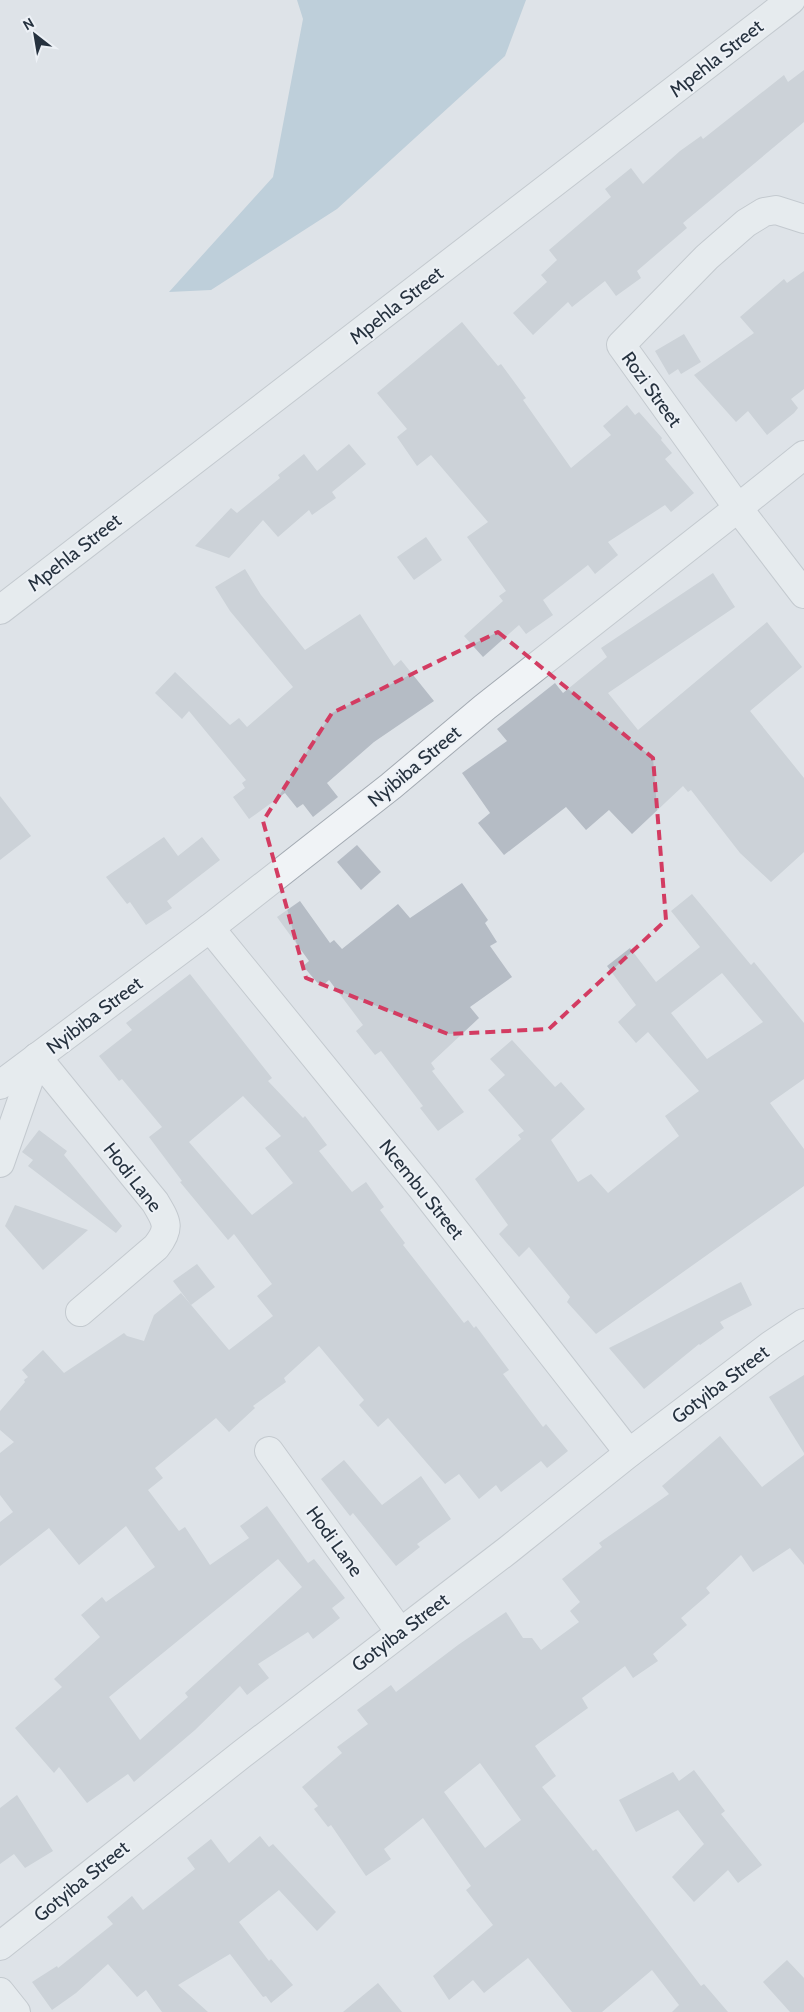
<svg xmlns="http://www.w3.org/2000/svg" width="804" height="2012" viewBox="0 0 804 2012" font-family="Cabin,sans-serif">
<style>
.water{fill:#97b5ca}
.building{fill:#b5bcc5;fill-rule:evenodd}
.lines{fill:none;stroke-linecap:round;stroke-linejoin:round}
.street-casing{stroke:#a3aab2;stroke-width:30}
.street{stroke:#f0f3f6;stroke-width:28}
.marked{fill:none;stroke:#d33c62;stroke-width:4;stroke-dasharray:10 6;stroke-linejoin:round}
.labels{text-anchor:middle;stroke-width:4;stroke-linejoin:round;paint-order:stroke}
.street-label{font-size:19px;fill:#26323f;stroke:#edf1f6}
</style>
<rect width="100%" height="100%" fill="#dee3e8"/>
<!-- water -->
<path class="water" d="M297 0H526L505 56 337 209 211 290 169 292 273 177 303 19Z"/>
<!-- building -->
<g class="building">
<path d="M804 70V122L683 223 687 228 637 271 641 278 616 296 605 281 572 307 568 302 533 335 513 313 547 282 541 275 557 260 549 250 611 197 605 189 631 168 643 184 680 151 701 136 703 139 784 75 788 82Z"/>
<path d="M804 271V389L791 399 798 408 794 413 767 435 748 411 736 422 694 375 754 333 740 317 784 279 787 283Z"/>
<path d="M462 322 498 366 501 364 526 398 523 400 571 468 611 435 603 426 627 405 635 415 639 412 662 438 661 440 672 453 665 459 694 493 671 512 665 505 608 542 618 555 595 574 588 565 543 600 553 615 526 634 519 625 483 657 464 636 503 601 499 596 506 591 467 537 488 522 431 455 417 466 397 437 407 429 377 393Z"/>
<path d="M684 334 701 362 681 374 678 369 669 375 655 351Z"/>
<path d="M349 444 366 464 332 492 336 498 312 515 309 510 278 537 263 520 229 558 195 546 231 508 237 513 280 478 278 475 304 454 317 471Z"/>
<path d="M426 537 442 560 414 580 397 557Z"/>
<path d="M245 569 261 595 305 650 360 614 394 666 401 660 434 701 374 742 327 783 338 797 313 817 303 804 297 808 285 793 249 819 233 797 245 788 242 783 246 780 189 711 182 719 155 693 175 672 230 725 239 718 247 727 293 687 230 611 215 587Z"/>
<path d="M713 573 735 607 608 693 638 730 767 622 802 667 750 711 804 778V852L771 882 740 853 691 790 688 792 683 786 632 834 609 810 586 830 566 807 504 855 478 823 490 813 462 773 507 741 497 729 555 683 563 693 607 657 601 648Z"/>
<path d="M0 796 31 836 0 860Z"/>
<path d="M164 837 178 856 202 837 220 860 167 901 172 908 146 925 130 902 127 904 106 877Z"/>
<path d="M357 845 381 872 361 890 337 862Z"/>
<path d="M462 883 488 920 485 923 497 942 490 946 512 977 470 1007 479 1018 431 1063 435 1069 432 1071 464 1112 438 1131 420 1108 423 1106 381 1051 375 1055 356 1031 363 1025 329 980 321 987 303 966 309 961 277 917 300 901 330 943 334 940 342 949 398 904 410 918Z"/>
<path d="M692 894 751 965 754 962 804 1023V1079L770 1103 804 1149V1186L596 1334 567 1302 570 1297 529 1247 519 1257 499 1234 508 1225 475 1179 521 1139 518 1135 524 1131 488 1090 505 1075 490 1059 512 1040 555 1087 561 1082 585 1109 551 1140 578 1182 591 1174 608 1193 679 1136 665 1116 699 1091 648 1032 636 1043 618 1022 636 1005 607 966 630 948 656 982 700 947 671 911ZM722 973 763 1022 707 1059 671 1013Z"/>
<path d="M190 974 272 1078 268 1081 303 1118 305 1116 327 1145 319 1151 352 1192 366 1182 384 1207 380 1210 405 1243 403 1245 464 1323 468 1320 474 1328 476 1326 509 1370 503 1374 543 1427 546 1424 568 1451 547 1468 541 1461 501 1492 496 1485 479 1499 459 1474 445 1484 388 1418 378 1427 359 1405 364 1400 319 1346 284 1378 286 1382 253 1406 255 1408 229 1432 216 1418 155 1468 163 1478 148 1490 179 1531 185 1527 210 1565 249 1538 240 1526 267 1506 308 1563 314 1559 345 1598 332 1608 340 1618 313 1639 308 1632 258 1664 269 1678 247 1695 240 1686 195 1730 134 1782 128 1774 87 1803 59 1767 54 1773 15 1728 62 1687 54 1679 100 1637 81 1615 102 1597 106 1602 155 1567 126 1526 79 1565 49 1528 0 1566V1522L13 1512 0 1495V1453L14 1442 0 1430V1411L25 1382 24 1380 28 1377 22 1370 43 1350 64 1373 124 1333 127 1336 144 1341 154 1315 181 1293 229 1350 273 1316 257 1296 272 1284 234 1234 228 1240 180 1182 182 1181 149 1137 162 1127 122 1079 119 1081 99 1056 132 1030 126 1023ZM243 1096 281 1136 265 1148 293 1183 252 1215 189 1142ZM278 1559 302 1587 185 1693 188 1697 140 1740 109 1697Z"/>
<path d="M39 1130 67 1151 64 1155 122 1226 116 1233 28 1166 33 1160 22 1152Z"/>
<path d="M15 1205 88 1230 43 1270 5 1226Z"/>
<path d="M197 1264 215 1287 191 1305 173 1281Z"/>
<path d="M741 1282 752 1305 720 1322 724 1328 700 1345 699 1344 644 1389 609 1348Z"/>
<path d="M804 1375V1453L769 1397Z"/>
<path d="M720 1436 762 1487 804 1455V1565L790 1548 753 1572 741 1555 706 1588 710 1593 681 1618 687 1625 653 1654 658 1661 633 1678 625 1666 582 1698 588 1708 535 1746 556 1776 542 1787 593 1851 596 1849 701 1986 704 1984 728 2012H672L679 2005 652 1970 602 2012H572L528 1958 484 1993 473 1980 449 2000 433 1976 493 1925 466 1890 471 1886 423 1818 384 1849 391 1859 366 1876 331 1825 328 1827 314 1809 318 1806 302 1787 342 1753 337 1747 368 1724 357 1710 391 1685 396 1692 458 1645 506 1612 523 1638H532L541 1650 579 1622 570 1611 580 1602 562 1579 602 1547 599 1543 669 1494 662 1486ZM480 1763 521 1820 485 1848 444 1792Z"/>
<path d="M344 1460 382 1505 421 1476 451 1519 417 1544 420 1547 396 1566 353 1513 350 1516 321 1479Z"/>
<path d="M694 1770 725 1811 721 1814 762 1865 738 1883 728 1870 694 1902 672 1877 704 1844 678 1810 636 1832 619 1800 673 1772 679 1781Z"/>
<path d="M17 1795 53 1851 25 1868 14 1854 0 1864V1808Z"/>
<path d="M260 1836 269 1847 273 1844 336 1912 317 1931 279 1890 239 1922 269 1961 271 1959 293 1985 271 2003 266 1996 263 1997 230 1954 178 1985 208 2012H162L146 1990 137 1997 108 1964 76 1993 52 2010 32 1982 57 1966 58 1968 113 1924 107 1917 132 1896 143 1910 195 1869 187 1858 211 1839 229 1863Z"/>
<path d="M787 1960 804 1978V2012H790L763 1982Z"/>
<path d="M378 1983 402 2012H343Z"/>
</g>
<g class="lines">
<defs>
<g id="street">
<path d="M804 219 776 210 764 212 746 223 707 257 621 345 738 508 804 455"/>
<path d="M0 610 791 0"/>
<path d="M210 928 425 1192 629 1453"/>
<path d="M37 1057 155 1202C167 1222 171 1228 156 1247L80 1312"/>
<path d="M0 1085 210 928 391 786 485 707 738 508 804 594"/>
<path d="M0 1163 37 1057"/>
<path d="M269 1451 400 1632"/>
<path d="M0 1946 242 1754 508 1550 629 1453 771 1345 804 1323"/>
<path d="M0 1992 16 2012"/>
</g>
</defs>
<!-- street casing -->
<use href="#street" class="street-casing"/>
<!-- street -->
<use href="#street" class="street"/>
</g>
<!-- marked area -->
<path d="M0 0H804V2012H0ZM498 632 653 758 666 920 549 1029 448 1034 306 978 263 821 332 713Z" fill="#dee3e8" fill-opacity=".55" fill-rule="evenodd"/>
<path class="marked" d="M498 632 653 758 666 920 549 1029 448 1034 306 978 263 821 332 713Z"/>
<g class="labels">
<!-- street labels -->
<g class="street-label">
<text transform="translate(716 58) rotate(-38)" y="7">Mpehla Street</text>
<text transform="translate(396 305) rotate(-38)" y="7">Mpehla Street</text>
<text transform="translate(652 389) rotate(54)" y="7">Rozi Street</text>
<text transform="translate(74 552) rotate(-38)" y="7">Mpehla Street</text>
<text transform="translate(414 766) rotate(-40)" y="7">Nyibiba Street</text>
<text transform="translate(94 1015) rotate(-37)" y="7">Nyibiba Street</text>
<text transform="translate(133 1177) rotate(52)" y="7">Hodi Lane</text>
<text transform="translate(422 1189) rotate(51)" y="7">Ncembu Street</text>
<text transform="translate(720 1384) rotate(-37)" y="7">Gotyiba Street</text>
<text transform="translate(335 1541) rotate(54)" y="7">Hodi Lane</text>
<text transform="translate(400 1632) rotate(-37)" y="7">Gotyiba Street</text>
<text transform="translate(81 1881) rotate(-39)" y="7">Gotyiba Street</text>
</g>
</g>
<!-- north arrow -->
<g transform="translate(35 35) rotate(329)" stroke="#edf1f6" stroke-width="4" paint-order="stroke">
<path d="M0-4L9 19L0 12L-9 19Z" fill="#26323f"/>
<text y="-8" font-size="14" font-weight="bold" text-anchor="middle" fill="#26323f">N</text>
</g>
</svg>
